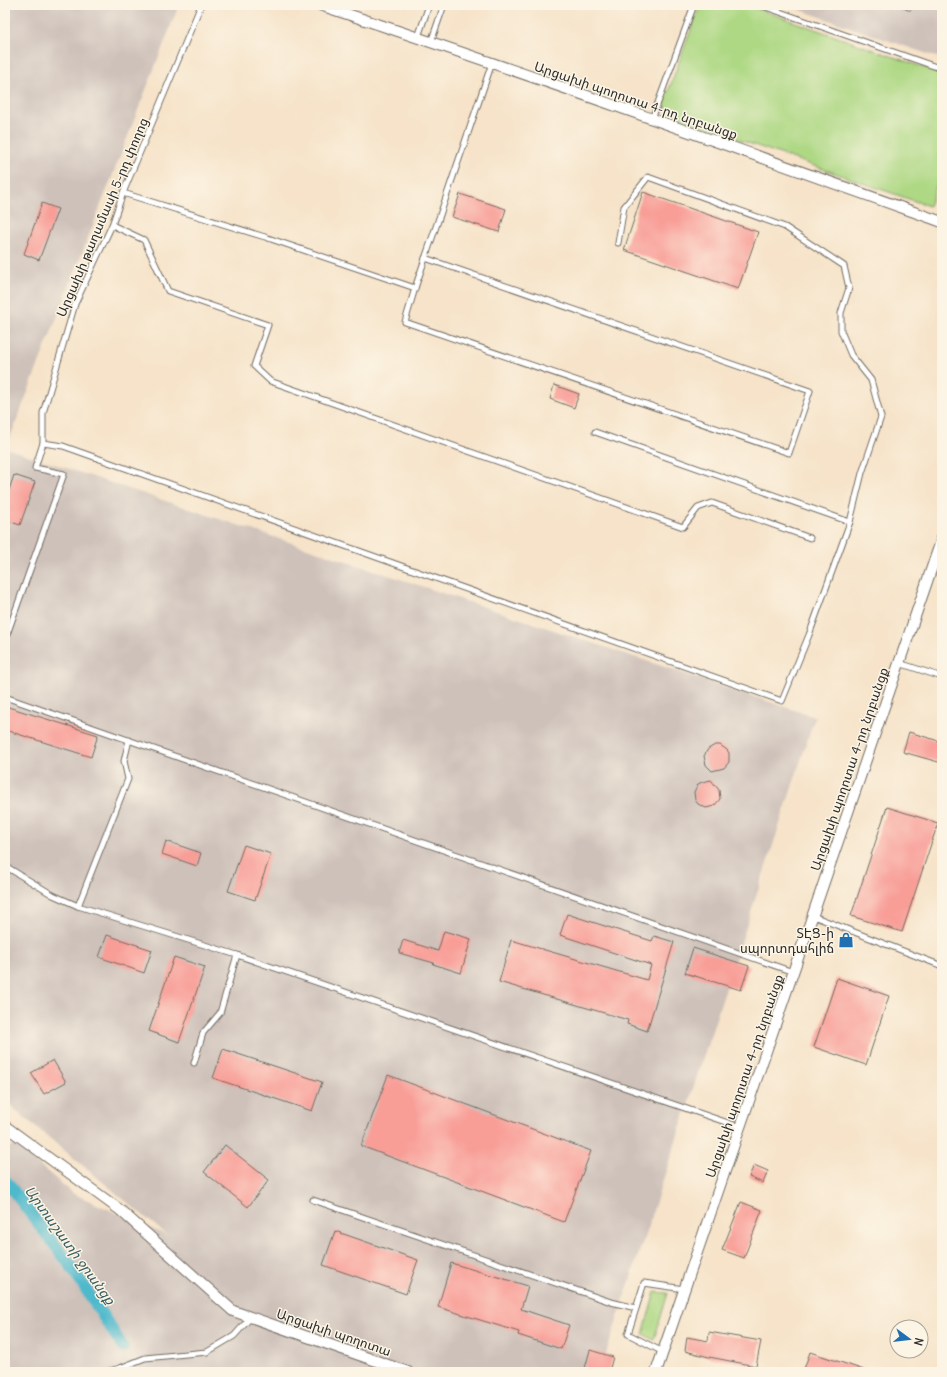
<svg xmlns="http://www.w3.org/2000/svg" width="947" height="1377" viewBox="0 0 947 1377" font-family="Delius,'Noto Sans Armenian',sans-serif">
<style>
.industrial{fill:#cec1ba}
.green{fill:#aed884;stroke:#6c8258}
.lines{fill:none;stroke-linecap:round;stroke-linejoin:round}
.canal{stroke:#4fb9cc;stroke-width:12}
.building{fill:#f89e97}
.service-casing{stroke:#726b62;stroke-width:7}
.minor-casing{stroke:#726b62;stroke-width:12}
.service{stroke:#fff;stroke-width:5}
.minor{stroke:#fff;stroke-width:10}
.labels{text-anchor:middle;stroke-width:3;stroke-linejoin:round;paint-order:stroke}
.street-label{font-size:13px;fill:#2b2b2b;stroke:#fcf5e5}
.poi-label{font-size:13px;fill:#2b2b2b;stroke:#fcf5e5;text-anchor:end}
.water-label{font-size:14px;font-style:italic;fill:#385d63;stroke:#fcf5e5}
</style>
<rect width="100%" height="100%" fill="#fcf5e5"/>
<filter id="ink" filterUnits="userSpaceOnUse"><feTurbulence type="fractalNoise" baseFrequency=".025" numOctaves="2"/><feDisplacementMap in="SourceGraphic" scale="8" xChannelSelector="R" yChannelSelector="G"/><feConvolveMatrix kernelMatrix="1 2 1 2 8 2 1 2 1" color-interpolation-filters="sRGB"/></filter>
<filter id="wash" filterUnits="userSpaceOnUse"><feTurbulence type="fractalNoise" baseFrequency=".012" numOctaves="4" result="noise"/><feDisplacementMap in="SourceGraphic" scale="16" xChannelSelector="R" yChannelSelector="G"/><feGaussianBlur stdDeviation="0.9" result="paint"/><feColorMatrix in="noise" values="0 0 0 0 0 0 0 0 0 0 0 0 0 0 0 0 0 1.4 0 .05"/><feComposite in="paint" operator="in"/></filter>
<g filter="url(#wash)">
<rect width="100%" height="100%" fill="#f6e3c9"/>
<!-- industrial -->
<g class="industrial">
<path d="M5 5H179L6 448 815 717 600 1372H5V1149L15 1145 74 1194 168 1236 6 1102H5Z"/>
<path d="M786 5H942V59Z"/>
</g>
<!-- green -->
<g class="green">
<path d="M700 5H747L942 74V170L929 206 674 117 667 110 664 103Z"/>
<path d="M655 1292 668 1293 654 1340 643 1334Z"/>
</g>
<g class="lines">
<!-- canal -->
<path class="canal" d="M5 1180 71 1266 123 1347"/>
</g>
<g id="blocks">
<!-- building -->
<g class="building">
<path d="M643 192 758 232 738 289 624 250Z"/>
<path d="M460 194 506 209 499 232 452 217Z"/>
<path d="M42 203 58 209 39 260 24 254Z"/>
<path d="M554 385 579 394 574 408 550 399Z"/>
<path d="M14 475 35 482 20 525 5 520V502Z"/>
<path d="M5 706 98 735 91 757 5 730Z"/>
<path d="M909 732 942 742V763L903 752Z"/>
<path d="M715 745H720L727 750 729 753V762L724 768 712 771 706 765 704 756 708 749Z"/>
<path d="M711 780 719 790 720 799 714 806 706 808 698 804 695 800 694 792 698 784 702 782Z"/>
<path d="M887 807 938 823 902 932 851 916Z"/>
<path d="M166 841 201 853 197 866 162 854Z"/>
<path d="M244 845 271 854 255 900 228 891Z"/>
<path d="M567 914 652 941 654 936 674 942 647 1031 627 1024 628 1020 499 982 511 940 647 980 651 965 560 935Z"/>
<path d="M444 931 471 939 461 973 433 964 434 963 399 953 403 940 438 951Z"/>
<path d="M107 935 152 950 144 973 99 957Z"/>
<path d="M693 948 749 966 741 990 685 973Z"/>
<path d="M174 957 205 967 179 1042 149 1031Z"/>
<path d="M837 978 889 996 866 1065 814 1047Z"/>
<path d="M223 1049 322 1082 312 1111 213 1078Z"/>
<path d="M53 1060 66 1082 44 1094 31 1073Z"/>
<path d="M388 1075 591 1151 564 1222 361 1146Z"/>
<path d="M225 1145 269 1180 248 1207 204 1172Z"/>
<path d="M754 1165 768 1171 763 1183 749 1177Z"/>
<path d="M741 1202 762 1210 744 1258 722 1250Z"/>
<path d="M335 1231 418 1260 406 1294 323 1265Z"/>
<path d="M451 1263 528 1286 521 1309 569 1325 561 1349 518 1335 519 1332 438 1307Z"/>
<path d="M709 1332 761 1341 756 1366 709 1357 685 1351 687 1337 708 1341Z"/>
<path d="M590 1350 613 1357 609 1372H584Z"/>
<path d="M810 1352 864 1370V1372H803Z"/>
</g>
</g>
</g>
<g filter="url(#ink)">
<use href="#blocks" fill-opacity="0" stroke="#726b62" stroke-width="1"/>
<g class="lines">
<defs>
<g id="service">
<path d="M760 5 942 69"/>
<path d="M905 5 909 7 913 5"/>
<path d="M418 37 429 5"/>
<path d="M431 42 444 5"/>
<path d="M652 119 694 5"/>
<path d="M123 193 265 237 415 288 405 322 789 453 810 391 425 258"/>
<path d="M112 225 144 240 168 291 268 325 254 366 270 381 683 527 698 508 712 503 810 538"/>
<path d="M618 243 624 207 648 177 785 227 844 266 849 288 841 313V331L851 355 871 380 881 417 862 473 850 522"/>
<path d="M415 288 492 63"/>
<path d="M43 443 63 446 782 701 809 635 850 522 595 432"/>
<path d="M5 640 64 474 35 468 43 443V413L75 304 112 225 123 193 201 5"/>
<path d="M899 663 942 677"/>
<path d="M5 697 793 972"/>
<path d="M129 740 124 761 128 779 78 906 237 955 740 1127"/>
<path d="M5 866 53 895 78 906"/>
<path d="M813 916 942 966"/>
<path d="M194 1063 203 1033 220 1013 237 955"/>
<path d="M313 1200 611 1302 636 1308"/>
<path d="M663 1352 628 1334 644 1283 684 1289"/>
<path d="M106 1372 120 1368 145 1358 207 1352 234 1336 251 1317"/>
</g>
<g id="minor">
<path d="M320 5C529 74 735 148 942 222"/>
<path d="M5 1126 120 1210 233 1311 408 1372"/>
<path d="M656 1372 942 538"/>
</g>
</defs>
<!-- service casing -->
<use href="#service" class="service-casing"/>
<!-- minor casing -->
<use href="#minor" class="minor-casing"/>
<!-- service -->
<use href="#service" class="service"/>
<!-- minor -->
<use href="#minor" class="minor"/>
</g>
</g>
<!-- icons -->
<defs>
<symbol id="shop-bare" viewBox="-9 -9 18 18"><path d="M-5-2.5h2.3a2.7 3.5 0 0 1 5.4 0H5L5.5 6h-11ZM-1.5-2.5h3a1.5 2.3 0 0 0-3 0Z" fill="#1f6fb2" stroke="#fcf5e5" stroke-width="2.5" paint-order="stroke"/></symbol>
</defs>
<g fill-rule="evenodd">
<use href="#shop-bare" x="835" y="929" width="22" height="22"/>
</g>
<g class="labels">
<!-- street labels -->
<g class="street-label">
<text transform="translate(636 100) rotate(19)" y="5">Արցախի պողոտա 4-րդ նրբանցք</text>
<text transform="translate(102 217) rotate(-67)" y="5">Արցախի թաղամասի 5-րդ փողոց</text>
<text transform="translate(849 769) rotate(-71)" y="5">Արցախի պողոտա 4-րդ նրբանցք</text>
<text transform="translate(744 1076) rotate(-71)" y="5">Արցախի պողոտա 4-րդ նրբանցք</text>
<text transform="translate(334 1332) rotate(19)" y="5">Արցախի պողոտա</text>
</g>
<!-- poi labels -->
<g class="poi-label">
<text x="834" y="938">ՏԷՑ-ի<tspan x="834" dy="15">սպորտդահլիճ</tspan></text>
</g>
<!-- water labels -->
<g class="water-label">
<text transform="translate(70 1245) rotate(54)" y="5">Արտաշատի ջրանցք</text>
</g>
</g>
<!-- margin -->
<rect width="947" height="1377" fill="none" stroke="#fcf5e5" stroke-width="20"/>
<!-- north arrow -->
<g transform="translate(909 1339) rotate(105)"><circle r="19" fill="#fcf5e5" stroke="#a8a49b"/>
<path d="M0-3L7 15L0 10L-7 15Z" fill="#1f6fb2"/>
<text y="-6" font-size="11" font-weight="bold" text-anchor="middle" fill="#2b2b2b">N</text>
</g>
</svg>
